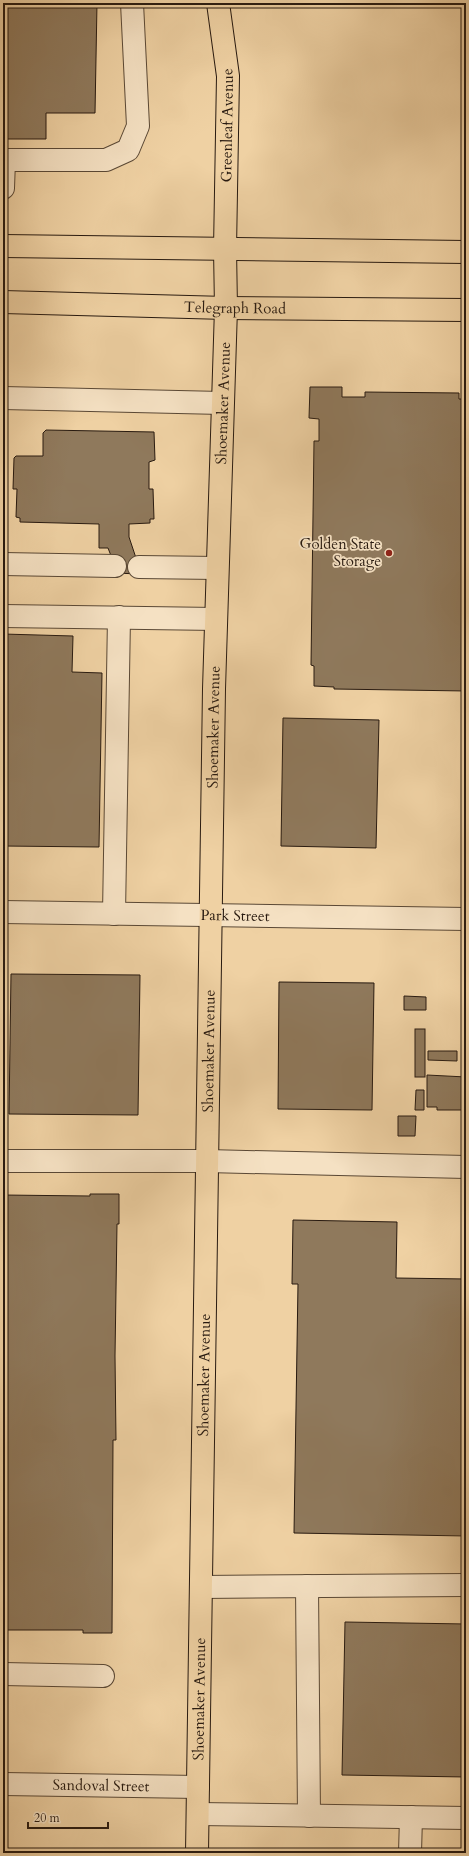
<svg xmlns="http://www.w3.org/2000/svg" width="469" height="1856" viewBox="0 0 469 1856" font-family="Cardo,serif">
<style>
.building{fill:#8f795c;stroke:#281a10}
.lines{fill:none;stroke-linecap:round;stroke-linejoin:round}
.minor-casing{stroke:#5a4835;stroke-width:24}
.major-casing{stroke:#281a10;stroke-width:24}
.minor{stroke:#f5e1c3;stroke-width:22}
.major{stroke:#efd1a3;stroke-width:22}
.poi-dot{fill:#8f2418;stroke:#f5e1c3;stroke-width:1.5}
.labels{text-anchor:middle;stroke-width:3.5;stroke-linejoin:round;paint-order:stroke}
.street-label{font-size:15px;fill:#281a10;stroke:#f5e1c3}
.poi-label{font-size:15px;fill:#281a10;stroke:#f5e1c3;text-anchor:end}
</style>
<rect width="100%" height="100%" fill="#efd1a3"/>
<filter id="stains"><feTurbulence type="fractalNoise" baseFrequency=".005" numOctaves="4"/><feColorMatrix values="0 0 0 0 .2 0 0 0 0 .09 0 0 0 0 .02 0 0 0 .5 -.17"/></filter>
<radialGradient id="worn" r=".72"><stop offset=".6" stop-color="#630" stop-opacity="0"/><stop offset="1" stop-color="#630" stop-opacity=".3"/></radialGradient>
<!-- building -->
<g class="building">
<path d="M3 3H97L95 113H46V139H3Z"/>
<path d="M310 387H342V397H365V392L459 393V399H466V691L334 689V687L314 686V666L311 665 314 441H319V419L309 418Z"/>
<path d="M46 430 154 432 155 460 149 462V489H153L154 519H150V523L129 524V537L139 567 140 574 114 573 115 566 108 548H99V524L20 522V518L16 517 17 489H13L14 458 16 456H43V433Z"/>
<path d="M3 634 73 636 72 672 102 673 99 847 3 846Z"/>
<path d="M283 718 379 720 376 848 281 846Z"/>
<path d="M11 974 140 975 138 1115 9 1114Z"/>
<path d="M279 982 374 983 372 1110 278 1109Z"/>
<path d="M404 996 426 997V1010H404Z"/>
<rect x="415" y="1029" width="10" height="48"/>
<path d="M428 1051H457V1061L428 1060Z"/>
<path d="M427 1075 466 1077V1110H437V1107H427Z"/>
<path d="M416 1090H424V1110H415Z"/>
<path d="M398 1116H416L415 1136H398Z"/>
<path d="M90 1194H119V1224H117L115 1356 116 1440H113L112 1633H83V1630H8L3 1629V1195L90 1196Z"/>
<path d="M293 1220 397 1222 396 1278 466 1279V1536L294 1533 298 1284H292Z"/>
<path d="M345 1622 466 1624V1777L342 1775Z"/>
</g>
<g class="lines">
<defs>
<g id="minor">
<path d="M3 188 4 160H106L128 150 138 126 132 3"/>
<path d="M3 398 222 403"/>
<path d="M3 564 115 566"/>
<path d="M139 567 217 568"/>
<path d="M3 616 216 619"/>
<path id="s1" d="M3 912 466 919"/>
<path d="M114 914 119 617"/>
<path d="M3 1161H207L466 1167"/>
<path d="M307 1586 309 1816"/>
<path d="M201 1587 466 1585"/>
<path d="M3 1674 103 1676"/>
<path id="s2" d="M3 1784 198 1787"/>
<path d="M198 1814 466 1818"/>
<path d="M410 1853 411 1817"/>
</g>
<g id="major">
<path d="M3 246 466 252"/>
<path id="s3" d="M3 302 226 308 466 310"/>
<path id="s4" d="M197 1853 214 689 226 308 225 249 228 76 218 3"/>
</g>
</defs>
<!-- minor casing -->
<use href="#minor" class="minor-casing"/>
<!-- major casing -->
<use href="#major" class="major-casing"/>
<!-- minor -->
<use href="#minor" class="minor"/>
<!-- major -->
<use href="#major" class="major"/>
</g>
<!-- markers -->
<circle class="poi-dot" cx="389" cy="553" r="4"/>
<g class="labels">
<!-- street labels -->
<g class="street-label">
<text dy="5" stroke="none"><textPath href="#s4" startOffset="1728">Greenleaf Avenue</textPath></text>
<text dy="5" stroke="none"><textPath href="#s3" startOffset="232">Telegraph Road</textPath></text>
<text dy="5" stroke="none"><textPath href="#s4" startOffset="1450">Shoemaker Avenue</textPath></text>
<text dy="5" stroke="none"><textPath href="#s4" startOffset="1126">Shoemaker Avenue</textPath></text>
<text dy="5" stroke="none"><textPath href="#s1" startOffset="232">Park Street</textPath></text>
<text dy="5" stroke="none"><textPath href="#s4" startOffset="802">Shoemaker Avenue</textPath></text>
<text dy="5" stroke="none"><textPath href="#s4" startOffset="478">Shoemaker Avenue</textPath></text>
<text dy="5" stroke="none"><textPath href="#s4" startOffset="154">Shoemaker Avenue</textPath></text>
<text dy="5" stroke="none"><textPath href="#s2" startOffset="98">Sandoval Street</textPath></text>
</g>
<!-- poi labels -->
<g class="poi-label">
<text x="381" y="549">Golden State<tspan x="381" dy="17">Storage</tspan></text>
</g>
</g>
<!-- margin -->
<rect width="469" height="1856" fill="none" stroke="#efd1a3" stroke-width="16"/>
<rect x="4" y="4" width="461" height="1848" fill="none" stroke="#281a10" stroke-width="2"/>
<rect x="8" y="8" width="453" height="1840" fill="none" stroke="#281a10"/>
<!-- scale -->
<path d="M28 1822v6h80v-6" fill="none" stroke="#281a10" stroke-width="2"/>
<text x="34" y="1822" font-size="12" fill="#281a10" stroke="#f5e1c3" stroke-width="3" paint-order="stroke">20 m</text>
<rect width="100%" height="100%" filter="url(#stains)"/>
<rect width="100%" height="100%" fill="url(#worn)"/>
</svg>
